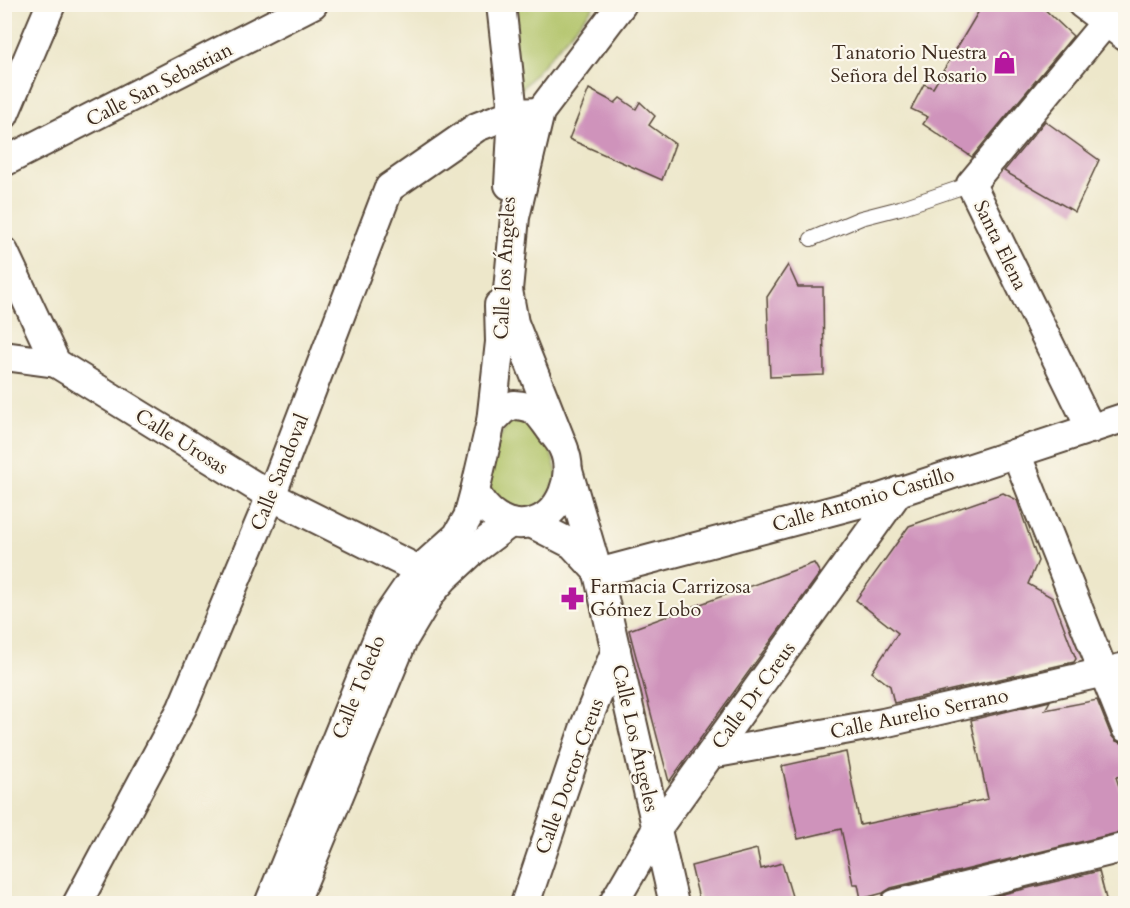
<svg xmlns="http://www.w3.org/2000/svg" width="1130" height="908" viewBox="0 0 1130 908" font-family="Cardo,serif">
<style>
.green{fill:#aec164;stroke:#747641;stroke-width:1.5}
.building{fill:#cf93bb}
.lines{fill:none;stroke-linecap:round;stroke-linejoin:round}
.lane-casing{stroke:#564638;stroke-width:16}
.street-casing{stroke:#564638;stroke-width:32}
.lane{stroke:#fff;stroke-width:14}
.street{stroke:#fff;stroke-width:28}
.labels{text-anchor:middle;stroke-width:4.5;stroke-linejoin:round;paint-order:stroke}
.poi-label{font-size:20px;fill:#3b2a1e;stroke:#fbf7ec;text-anchor:end}
.street-label{font-size:20px;fill:#3b2a1e;stroke:#fbf7ec}
</style>
<rect width="100%" height="100%" fill="#fbf7ec"/>
<filter id="ink" filterUnits="userSpaceOnUse"><feTurbulence type="fractalNoise" baseFrequency=".0167" numOctaves="2"/><feDisplacementMap in="SourceGraphic" scale="12" xChannelSelector="R" yChannelSelector="G"/><feConvolveMatrix kernelMatrix="1 2 1 2 8 2 1 2 1" color-interpolation-filters="sRGB"/></filter>
<filter id="wash" filterUnits="userSpaceOnUse"><feTurbulence type="fractalNoise" baseFrequency=".008" numOctaves="4" result="noise"/><feDisplacementMap in="SourceGraphic" scale="24" xChannelSelector="R" yChannelSelector="G"/><feGaussianBlur stdDeviation="1.35" result="paint"/><feColorMatrix in="noise" values="0 0 0 0 0 0 0 0 0 0 0 0 0 0 0 0 0 1.4 0 .05"/><feComposite in="paint" operator="in"/></filter>
<g filter="url(#wash)">
<rect width="100%" height="100%" fill="#ede7ca"/>
<!-- green -->
<g class="green">
<path d="M510 5H595L519 92Z"/>
<path d="M524 418 548 443 558 476 543 505C538 507 532 511 526 512 503 516 487 491 488 470 488 457 503 430 511 419Z"/>
</g>
<g id="blocks">
<!-- building -->
<g class="building">
<path d="M983 4H1039L1073 36 972 157 923 124 928 117 911 109 924 84 933 88Z"/>
<path d="M589 89 615 103 620 98 636 109 640 102 655 116 649 125 675 144 662 180 569 139Z"/>
<path d="M1045 121 1099 160 1075 212 1004 171Z"/>
<path d="M788 265 798 287H823L824 375 770 377 767 297Z"/>
<path d="M1003 493 1017 500 1038 561 1028 584 1053 598 1076 659 1074 662 894 703 890 686 872 672 898 633 856 600 909 526Z"/>
<path d="M814 563 820 573 669 782 629 630Z"/>
<path d="M1097 700 1111 735 1116 741 1125 744V776L1116 777 1125 805V831L891 888 883 893 861 899 858 884H853L841 829 798 839 782 766 846 752 860 825 988 799 971 720 1050 701 1045 710Z"/>
<path d="M757 849 761 869 782 863 794 903H700L691 866Z"/>
<path d="M1099 871 1107 903H966Z"/>
</g>
</g>
</g>
<g filter="url(#ink)">
<use href="#blocks" fill-opacity="0" stroke="#564638" stroke-width="1.5"/>
<g class="lines">
<defs>
<path id="lane" d="M811 239 861 218 900 208 971 184"/>
<g id="street">
<path d="M501 4 513 113 509 185"/>
<path d="M1082 4 1126 37"/>
<path d="M4 115 51 4"/>
<path d="M4 162 313 4"/>
<path d="M4 252 56 363 271 496 419 570"/>
<path d="M4 356 56 363"/>
<path d="M514 405C536 406 538 413 550 429 554 435 560 441 563 448 576 475 561 516 530 523 506 529 484 511 475 491L491 422 504 409Z"/>
<path d="M491 422 500 342 499 305"/>
<path d="M1091 429 971 184 1105 23"/>
<path d="M564 449 514 323 508 290 515 217 540 112 622 4"/>
<path d="M1016 453 1126 728"/>
<path d="M568 471 598 573 674 904"/>
<path d="M531 523 572 544 597 571"/>
<path d="M598 573 880 498 1126 417"/>
<path d="M711 754 883 723 1126 667"/>
<path d="M77 904 182 708 271 496 389 188 477 127 513 113 540 112"/>
<path d="M269 904 386 618 419 570 457 536 468 517 475 491"/>
<path d="M294 904 403 640 431 593 444 578 474 550 510 523"/>
<path d="M525 904 585 726 616 650"/>
<path d="M613 904 656 830 899 491"/>
<path d="M895 904 1126 847"/>
</g>
</defs>
<!-- lane casing -->
<use href="#lane" class="lane-casing"/>
<!-- street casing -->
<use href="#street" class="street-casing"/>
<!-- lane -->
<use href="#lane" class="lane"/>
<!-- street -->
<use href="#street" class="street"/>
</g>
</g>
<!-- icons -->
<defs>
<symbol id="shop-bare" viewBox="-9 -9 18 18"><path d="M-5-2.5h2.3a2.7 3.5 0 0 1 5.4 0H5L5.5 6h-11ZM-1.5-2.5h3a1.5 2.3 0 0 0-3 0Z" fill="#b5179e" stroke="#fbf7ec" stroke-width="2.5" paint-order="stroke"/></symbol>
<symbol id="pharmacy-bare" viewBox="-9 -9 18 18"><path d="M-2-6h4v4h4v4h-4v4h-4v-4h-4v-4h4Z" fill="#b5179e" stroke="#fbf7ec" stroke-width="2.5" paint-order="stroke"/></symbol>
</defs>
<g fill-rule="evenodd">
<use href="#shop-bare" x="988" y="46" width="33" height="33"/>
<use href="#pharmacy-bare" x="556" y="582" width="33" height="33"/>
</g>
<g class="labels">
<!-- poi labels -->
<g class="poi-label">
<text x="987" y="59">Tanatorio Nuestra<tspan x="987" dy="23">Señora del Rosario</tspan></text>
<text x="590" y="593" text-anchor="start">Farmacia Carrizosa<tspan x="590" dy="23">Gómez Lobo</tspan></text>
</g>
<!-- street labels -->
<g class="street-label">
<text transform="translate(159 84) rotate(-27)" y="7">Calle San Sebastian</text>
<text transform="translate(1001 245) rotate(64)" y="7">Santa Elena</text>
<text transform="translate(504 268) rotate(-87)" y="7">Calle los Ángeles</text>
<text transform="translate(182 441) rotate(32)" y="7">Calle Urosas</text>
<text transform="translate(279 472) rotate(-68)" y="7">Calle Sandoval</text>
<text transform="translate(863 499) rotate(-16)" y="7">Calle Antonio Castillo</text>
<text transform="translate(358 687) rotate(-68)" y="7">Calle Toledo</text>
<text transform="translate(753 695) rotate(-54)" y="7">Calle Dr Creus</text>
<text transform="translate(919 713) rotate(-12)" y="7">Calle Aurelio Serrano</text>
<text transform="translate(636 738) rotate(77)" y="7">Calle Los Ángeles</text>
<text transform="translate(569 776) rotate(-70)" y="7">Calle Doctor Creus</text>
</g>
</g>
<!-- margin -->
<rect width="1130" height="908" fill="none" stroke="#fbf7ec" stroke-width="24"/>
</svg>
